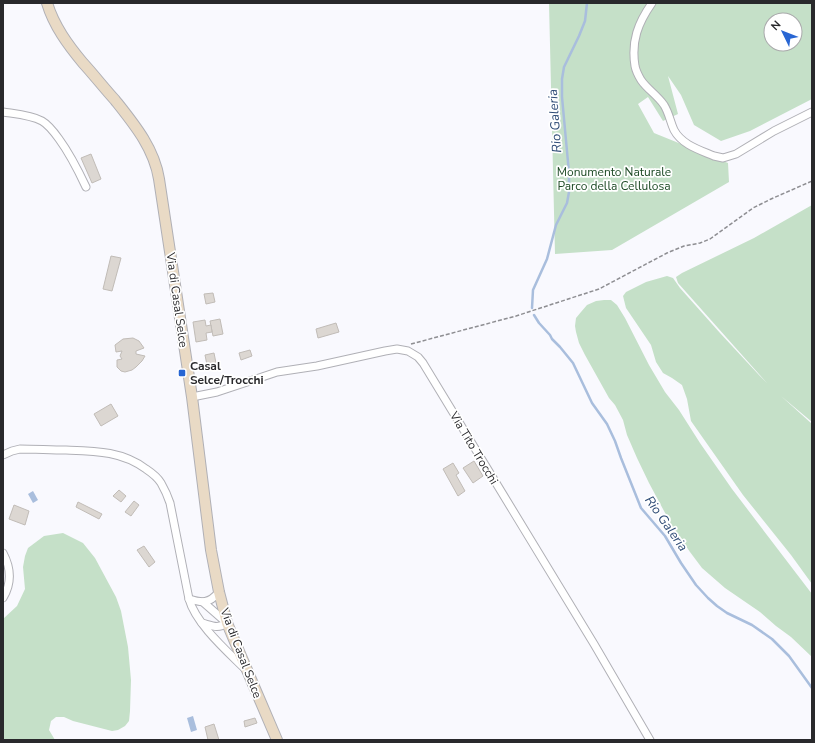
<svg xmlns="http://www.w3.org/2000/svg" width="815" height="743" viewBox="0 0 815 743" font-family="'Nunito Sans',sans-serif">
<style>
.green{fill:#c5e0c8;fill-rule:evenodd}
.water{fill:#a9bedd}
.lines{fill:none;stroke-linecap:round;stroke-linejoin:round}
.stream{stroke:#a9bedd;stroke-width:2.5}
.building{fill:#dcd7d2;stroke:#c1bcb7}
.street-casing{stroke:#b0b0b6;stroke-width:9}
.secondary-casing{stroke:#b0b0b6;stroke-width:12}
.path{stroke:#8e8e92;stroke-width:1.5;stroke-dasharray:4 2;stroke-linecap:butt}
.street{stroke:#fff;stroke-width:7}
.secondary{stroke:#e9dac5;stroke-width:10}
.poi-dot{fill:#2866d3;stroke:#fff;stroke-width:1.5}
.labels{text-anchor:middle;stroke-width:3.5;stroke-linejoin:round;paint-order:stroke}
.park-label{font-size:12px;fill:#1c4924;stroke:#fff}
.street-label{font-size:12px;fill:#29292c;stroke:#fff}
.poi-label{font-size:12px;font-weight:bold;fill:#29292c;stroke:#fff;text-anchor:start}
.water-label{font-size:13px;font-style:italic;fill:#2d4a75;stroke:#fff}
</style>
<rect width="100%" height="100%" fill="#f9f9fe"/>
<!-- green -->
<g class="green">
<path d="M549 3H812V99L750 131 721 141 694 125 681 95 668 76 678 114 663 121 648 97 638 104 654 133 728 163 729 182 612 250 555 254ZM771 20H795V44H771Z"/>
<path d="M812 205V422L781 396 812 424V584L791 555 743 495 691 421 687 399 682 385 672 378 663 373 656 362 651 345 626 308 623 296 626 292 646 282 667 276 673 278 680 288 720 333 759 375 767 383 678 283 676 277 682 273 754 238Z"/>
<path d="M604 300H611L617 305 625 318 649 365 665 392 679 410 700 443 732 489 812 594V657L791 637 776 626 760 612 725 588 702 568 690 552 671 524 649 483 637 458 627 435 623 420 615 405 609 398 585 355 579 343 576 332 575 326 576 318 581 312 587 305 596 301Z"/>
<path d="M63 533 83 543 95 558 116 597 121 611 128 647 131 680 130 711 129 721 125 726 118 730 112 731 73 721 64 717H56L51 721 49 730 55 740H3V619L17 606 25 589 23 567 25 556 28 548 44 536Z"/>
</g>
<!-- water -->
<g class="water">
<path d="M33 491 38 500 33 503 28 494Z"/>
<path d="M193 716 197 730 191 732 187 718Z"/>
</g>
<g class="lines">
<!-- stream -->
<g class="stream">
<path d="M532 308 533 290 547 259 556 225 567 203 569 192V173L562 97V79L564 67 579 36 585 21 587 3"/>
<path d="M534 315 539 323 550 335 552 339 560 347 573 363 592 403 607 424 615 441 621 458 641 508 665 536 681 563 696 585 708 598 717 606 727 613 752 625 772 639 789 656 812 688"/>
</g>
</g>
<!-- building -->
<g class="building">
<path d="M91 154 101 179 92 183 81 158Z"/>
<path d="M111 256 121 258 112 291 103 289Z"/>
<path d="M213 293 215 302 206 304 204 294Z"/>
<path d="M220 319 223 334 213 336 210 321Z"/>
<path d="M205 320 206 326 211 325 212 332 206 333 207 340 196 342 193 322Z"/>
<path d="M336 323 339 332 318 338 316 329Z"/>
<path d="M133 338 139 341 144 348 136 351V354L145 356 142 361 136 367 132 370 125 372 121 371 117 367V360L122 359 120 356 122 351 116 352 115 345 123 339Z"/>
<path d="M250 350 252 356 241 360 239 353Z"/>
<path d="M214 353 216 363 207 365 205 355Z"/>
<path d="M111 404 118 416 101 426 94 414Z"/>
<path d="M474 461 483 476 473 483 463 468Z"/>
<path d="M453 463 459 473 456 475 465 491 458 496 443 469Z"/>
<path d="M119 490 126 496 121 502 113 496Z"/>
<path d="M134 501 139 505 131 516 125 512Z"/>
<path d="M78 502 102 514 99 519 76 507Z"/>
<path d="M14 505 29 511 25 525 9 519Z"/>
<path d="M144 546 155 562 149 567 137 550Z"/>
<path d="M255 718 257 723 245 727 244 721Z"/>
<path d="M214 724 219 740H208L205 727Z"/>
</g>
<g class="lines">
<defs>
<g id="street">
<path d="M652 3C638 23 631 41 635 66 636 71 638 75 641 80 647 89 657 95 664 105 669 113 670 121 674 130 682 145 700 150 714 156L723 158 736 154 774 131 812 112"/>
<path d="M3 112C16 114 31 115 42 121 49 125 54 132 59 139 70 154 78 170 86 187"/>
<path d="M192 397 217 392 277 372 317 366 385 351 397 349 408 351 418 357 423 363 594 644 650 740"/>
<path d="M3 455 12 451 20 449C35 449 51 450 66 450 95 451 122 451 146 469 152 473 158 478 161 483 165 490 168 497 170 503L189 599C196 624 227 651 245 669"/>
<path d="M3 553C11 568 12 583 3 598"/>
<path d="M189 599C202 603 209 604 219 592"/>
<path d="M202 623C213 626 218 629 227 623L203 602"/>
</g>
<path id="secondary" d="M47 3C54 26 68 45 83 63 94 75 104 88 115 100 134 124 154 148 159 179L192 397 211 550 219 592 227 623 235 642 277 740"/>
</defs>
<!-- street casing -->
<use href="#street" class="street-casing"/>
<!-- secondary casing -->
<use href="#secondary" class="secondary-casing"/>
<!-- path -->
<path class="path" d="M411 344 516 316 599 289 667 253 684 246 700 243 710 239 753 208 771 199 812 181"/>
<!-- street -->
<use href="#street" class="street"/>
<!-- secondary -->
<use href="#secondary" class="secondary"/>
</g>
<!-- markers -->
<rect class="poi-dot" x="178" y="369" width="8" height="8" rx="2"/>
<g class="labels">
<!-- park labels -->
<g class="park-label">
<text x="614" y="176">Monumento Naturale<tspan x="614" dy="14">Parco della Cellulosa</tspan></text>
</g>
<!-- street labels -->
<g class="street-label">
<text transform="translate(177 300) rotate(82)" y="4">Via di Casal Selce</text>
<text transform="translate(474 448) rotate(59)" y="4">Via Tito Trocchi</text>
<text transform="translate(241 653) rotate(69)" y="4">Via di Casal Selce</text>
</g>
<!-- poi labels -->
<g class="poi-label">
<text x="190" y="370">Casal<tspan x="190" dy="14">Selce/Trocchi</tspan></text>
</g>
<!-- water labels -->
<g class="water-label">
<text transform="translate(554 121) rotate(-94)" y="5">Rio Galeria</text>
<text transform="translate(667 523) rotate(55)" y="5">Rio Galeria</text>
</g>
</g>
<!-- border -->
<rect width="815" height="743" fill="none" stroke="#29292c" stroke-width="8"/>
<!-- north arrow -->
<g transform="translate(783 32) rotate(313)"><circle r="19" fill="#ffffff" stroke="#a9a9ab"/>
<path d="M0-3L7 15L0 10L-7 15Z" fill="#2866d3"/>
<text y="-6" font-size="11" font-weight="bold" text-anchor="middle" fill="#29292c">N</text>
</g>
</svg>
